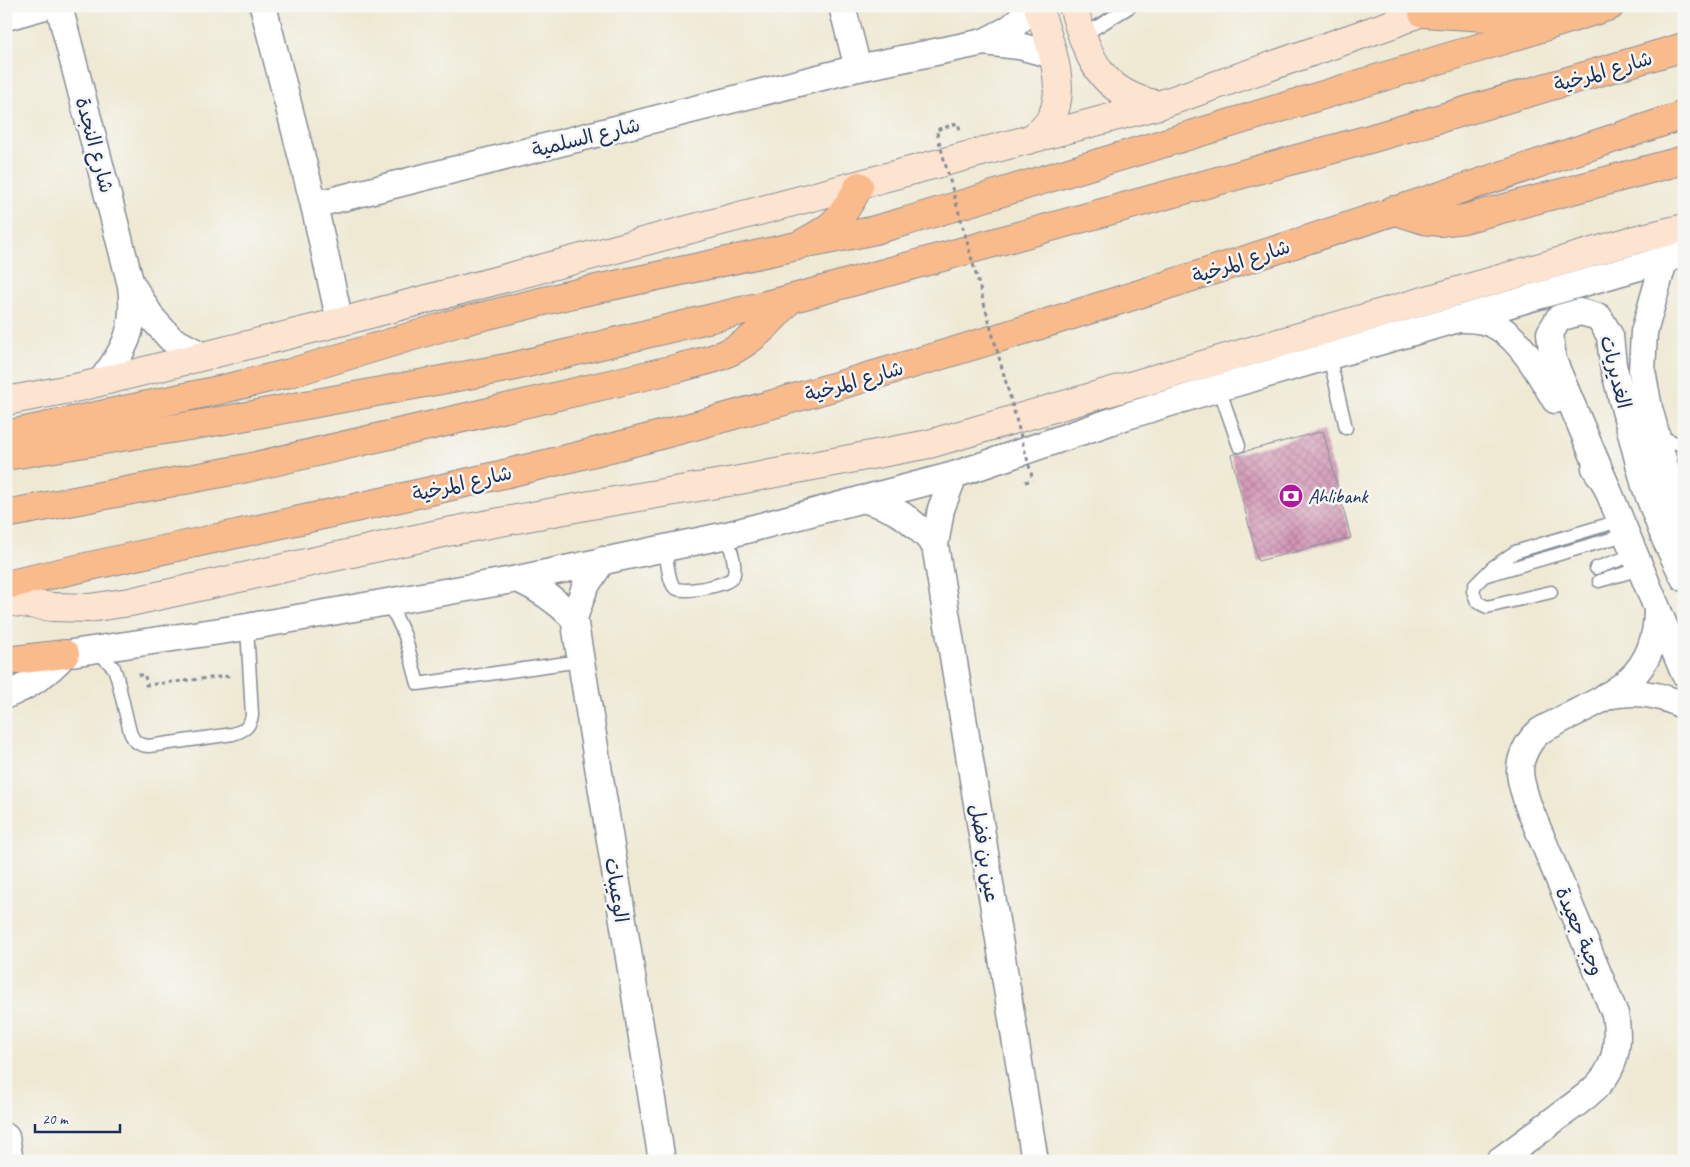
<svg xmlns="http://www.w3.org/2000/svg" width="1690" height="1167" viewBox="0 0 1690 1167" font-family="Caveat,'Playpen Sans Arabic',sans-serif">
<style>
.building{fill:url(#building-cross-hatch)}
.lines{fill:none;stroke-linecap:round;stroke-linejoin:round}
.lane-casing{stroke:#858c98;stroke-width:15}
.street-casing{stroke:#858c98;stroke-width:29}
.secondary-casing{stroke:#858c98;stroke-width:30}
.highway-casing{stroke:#858c98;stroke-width:30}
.path{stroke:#858c98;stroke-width:3;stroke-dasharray:4 4;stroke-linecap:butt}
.lane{stroke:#fff;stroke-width:12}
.street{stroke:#fff;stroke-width:26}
.secondary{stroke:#fde4d1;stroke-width:28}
.highway{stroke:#fabb8c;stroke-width:28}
.path-bridge{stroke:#858c98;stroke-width:3;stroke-dasharray:4 4;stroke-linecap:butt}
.labels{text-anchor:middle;stroke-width:5;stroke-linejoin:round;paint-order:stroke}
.street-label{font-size:20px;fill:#1b2f5e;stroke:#f6f6f2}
.poi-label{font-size:20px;fill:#1b2f5e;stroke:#f6f6f2;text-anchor:start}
</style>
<defs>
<pattern id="building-cross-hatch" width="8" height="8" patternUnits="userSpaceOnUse" patternTransform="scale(1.25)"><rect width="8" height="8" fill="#d191b2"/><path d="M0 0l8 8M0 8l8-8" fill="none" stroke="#a97794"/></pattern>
</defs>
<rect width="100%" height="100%" fill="#f6f6f2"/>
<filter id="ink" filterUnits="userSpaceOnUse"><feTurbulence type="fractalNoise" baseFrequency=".02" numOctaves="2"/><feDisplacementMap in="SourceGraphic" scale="10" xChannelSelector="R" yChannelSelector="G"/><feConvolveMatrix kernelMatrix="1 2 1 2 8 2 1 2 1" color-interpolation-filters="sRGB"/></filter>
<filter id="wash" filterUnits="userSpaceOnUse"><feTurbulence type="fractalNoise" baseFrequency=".0096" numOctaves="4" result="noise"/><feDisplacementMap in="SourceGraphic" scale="20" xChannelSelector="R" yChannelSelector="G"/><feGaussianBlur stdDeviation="1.12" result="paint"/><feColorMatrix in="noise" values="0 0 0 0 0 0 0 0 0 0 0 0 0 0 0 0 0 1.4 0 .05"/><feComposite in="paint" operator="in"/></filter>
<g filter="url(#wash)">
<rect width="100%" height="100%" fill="#efe9d3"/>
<g id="blocks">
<!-- building -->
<path class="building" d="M1323 431 1351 538 1258 561 1231 455Z"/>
</g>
</g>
<g filter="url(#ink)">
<use href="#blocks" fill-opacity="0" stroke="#858c98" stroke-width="1"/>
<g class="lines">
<defs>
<g id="lane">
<path d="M1082 36 1131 6"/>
<path d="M1329 356 1346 428"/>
<path d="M1219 388 1239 446"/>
<path d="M1656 435 1684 446"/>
<path d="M665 549C667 558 668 580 674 587 681 595 728 585 733 577 738 568 729 544 727 535"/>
<path d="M1596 568 1634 555"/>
<path d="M1487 575 1625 535"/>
<path d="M1599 581 1640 569"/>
<path d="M1551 592 1487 607 1477 602 1473 591 1475 585 1493 567 1515 552 1619 521"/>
<path d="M385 602 396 617 405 636 418 684 580 661"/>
<path d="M96 650 114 668 117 677 130 732C134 742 138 745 149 746L233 734C245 730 250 727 252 715L247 627"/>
</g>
<g id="street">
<path d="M59 6 131 285C136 328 127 348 100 382"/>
<path d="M263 6 314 205 340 322"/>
<path d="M842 6 858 68"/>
<path d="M6 17 45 6"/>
<path d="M984 42 1019 46 1053 55"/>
<path d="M314 205 858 68 984 42 1009 29 1019 21 1030 6"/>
<path d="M1664 261 1644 332 1642 371 1649 408 1676 507 1684 542"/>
<path d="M132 285 152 318 171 339 203 356"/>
<path d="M1464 319C1476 319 1488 321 1498 327 1522 341 1541 376 1555 400"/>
<path d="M1595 468 1605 483 1684 673"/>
<path d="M954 475 941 509 935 545 1035 1161"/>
<path d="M1605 483 1553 360 1550 333 1559 318 1580 312 1599 317 1610 336 1613 365 1645 486 1665 539 1684 578"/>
<path d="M862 499C896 508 911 518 935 545"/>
<path d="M603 560 585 587 574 618 662 1161"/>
<path d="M518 579C540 589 557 601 574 618"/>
<path d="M6 695C30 686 48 673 65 654L247 627 518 579 727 535 954 475 1127 416 1219 388 1684 254"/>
<path d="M1606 696C1634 690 1658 693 1684 706"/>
<path d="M6 1137 10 1161"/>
<path d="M1499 1161C1518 1147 1537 1133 1555 1119 1598 1088 1625 1072 1615 1014L1528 805C1525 794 1520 782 1520 771 1520 756 1529 740 1540 731 1546 727 1554 724 1561 720 1584 708 1611 697 1630 679 1649 661 1657 636 1657 610"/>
</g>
<g id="secondary">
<path d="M1073 6C1088 58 1100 94 1159 105"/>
<path d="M1028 140C1080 112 1051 49 1038 6"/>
<path d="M6 401 80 387 340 322 1159 105 1392 24 1436 6"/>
<path d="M6 601 52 607 89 608 130 602 447 532 591 505 734 481 929 444 1634 240 1684 228"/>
</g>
<g id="highway">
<path d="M1423 13 1548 21"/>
<path d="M1393 210 1424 220 1440 222 1464 219 1684 160"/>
<path d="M812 243 871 231 907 221 1475 49 1610 6"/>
<path d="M6 435 219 390 290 373 456 323 564 296 797 246C832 228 841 221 859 186"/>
<path d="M6 456 225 420 511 367 790 299 1373 138 1684 47"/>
<path d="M6 514 247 468 679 368C694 363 711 361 725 354 752 342 771 322 790 299"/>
<path d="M6 585C245 530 487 484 723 418 1047 329 1365 221 1684 115"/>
<path d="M6 661 65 654"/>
</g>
</defs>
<!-- lane casing -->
<use href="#lane" class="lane-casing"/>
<!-- street casing -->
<use href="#street" class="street-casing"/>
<!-- secondary casing -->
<use href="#secondary" class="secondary-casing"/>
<!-- highway casing -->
<use href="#highway" class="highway-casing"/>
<!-- path -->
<g class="path">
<path d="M938 136 936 130 958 123 960 130"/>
<path d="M1025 482 1033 480"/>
<path d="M138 675H145L146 685 228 676V674"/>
</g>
<!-- lane -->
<use href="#lane" class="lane"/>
<!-- street -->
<use href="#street" class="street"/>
<!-- secondary -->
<use href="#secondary" class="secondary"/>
<!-- highway -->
<use href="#highway" class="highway"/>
<!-- path-bridge -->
<path class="path-bridge" d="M939 141 1033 480"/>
</g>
</g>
<!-- icons -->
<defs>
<symbol id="bank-disc" viewBox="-11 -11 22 22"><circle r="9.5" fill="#b5179e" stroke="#f6f6f2"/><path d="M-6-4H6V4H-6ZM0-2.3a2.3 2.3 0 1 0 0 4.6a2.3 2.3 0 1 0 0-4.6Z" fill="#fff"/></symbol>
</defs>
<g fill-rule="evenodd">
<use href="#bank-disc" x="1277" y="482" width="28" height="28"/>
</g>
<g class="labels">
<!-- street labels -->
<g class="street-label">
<text transform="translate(1603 71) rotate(-16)" y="7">شارع المرخية</text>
<text transform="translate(586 137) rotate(-14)" y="7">شارع السلمية</text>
<text transform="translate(95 145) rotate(75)" y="7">شارع النجدة</text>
<text transform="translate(1241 261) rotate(-18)" y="7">شارع المرخية</text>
<text transform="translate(1616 372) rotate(76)" y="7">الغديريات</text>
<text transform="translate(854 381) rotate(-16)" y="7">شارع المرخية</text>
<text transform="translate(462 483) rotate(-13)" y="7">شارع المرخية</text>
<text transform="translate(985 853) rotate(81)" y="7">عين بن فضل</text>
<text transform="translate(617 890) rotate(81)" y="7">الوعيبات</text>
<text transform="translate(1580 931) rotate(67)" y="7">وجبة جعيدة</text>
</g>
<!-- poi labels -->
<g class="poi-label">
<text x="1308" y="503">Ahlibank</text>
</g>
</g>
<!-- margin -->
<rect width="1690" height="1167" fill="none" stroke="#f6f6f2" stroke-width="25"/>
<!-- scale -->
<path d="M35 1124v8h85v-8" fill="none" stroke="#1b2f5e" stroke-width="2.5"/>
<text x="42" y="1124" font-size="15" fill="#1b2f5e" stroke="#f6f6f2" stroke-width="4" paint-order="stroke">20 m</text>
</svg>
